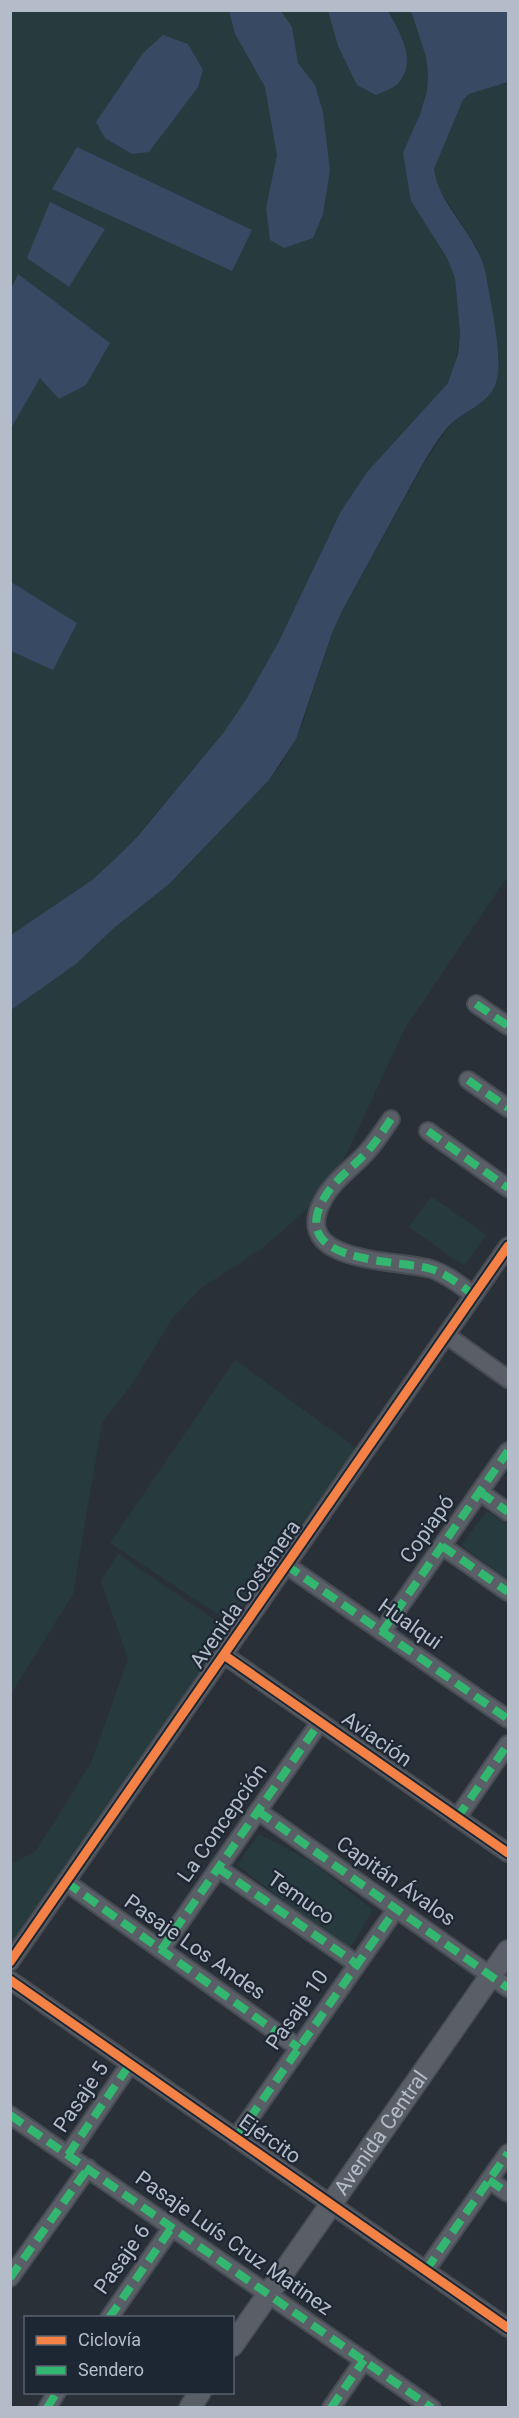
<svg xmlns="http://www.w3.org/2000/svg" width="519" height="2418" viewBox="0 0 519 2418" font-family="Roboto,sans-serif">
<style>
.green{fill:#273a3e}
.water{fill:#384963}
.lines{fill:none;stroke-linecap:round;stroke-linejoin:round}
.minor-casing{stroke:#484c53;stroke-width:20}
.tertiary-casing{stroke:#484c53;stroke-width:24}
.minor{stroke:#5a5e66;stroke-width:16}
.tertiary{stroke:#5a5e66;stroke-width:21}
.quiet{stroke:#33b770;stroke-width:8;stroke-dasharray:15 8;stroke-linecap:butt}
.cycleway-casing{stroke:#1d2633;stroke-width:13}
.cycleway{stroke:#f48246;stroke-width:9}
.labels{text-anchor:middle;stroke-width:4.5;stroke-linejoin:round;paint-order:stroke}
.street-label{font-size:21px;fill:#b4bcc9;stroke:#1d2633}
</style>
<rect width="100%" height="100%" fill="#2a3038"/>
<!-- green -->
<g class="green">
<path d="M10 11H411L426 57 428 74 427 91 414 130 411 201 447 258 455 278 460 334 454 371 448 383 367 472 341 511 278 643 247 698 224 732 136 837 115 859 92 880 11 935Z"/>
<path d="M508 82V876L405 1028 349 1149 321 1197 261 1249 200 1289 172 1319 133 1383 102 1423 73 1594 11 1694V1010L76 964 114 928 182 871 201 849 269 780 281 765 302 725 332 633 342 611 425 462 451 424 482 401 498 361 484 268 477 248 441 192 435 179 434 169 463 100 469 94Z"/>
<path d="M431 1196 486 1235 464 1266 409 1227Z"/>
<path d="M235 1360 356 1448 231 1623 110 1543Z"/>
<path d="M487 1511 508 1525V1580L461 1545Z"/>
<path d="M118 1554 224 1626 213 1644 219 1647 11 1943V1864L36 1851 91 1763 128 1659 101 1581Z"/>
<path d="M259 1834 312 1862 373 1910 349 1950 284 1902 289 1893 283 1900 237 1865Z"/>
</g>
<!-- water -->
<g class="water">
<path d="M229 11H281L292 27 298 63 315 85 323 112 330 170 323 214 313 238 284 248 270 240 266 208 277 155 265 87 235 34Z"/>
<path d="M328 11H388C399 31 417 60 400 81 395 88 383 92 376 95L357 85 338 46Z"/>
<path d="M411 11H508V82L469 94 463 100 434 169C439 208 479 235 486 275 490 301 504 359 496 383 489 405 460 412 446 429 427 452 414 481 399 507 380 542 361 576 342 611L332 633 296 739 269 780 169 884 114 928 76 964 11 1010V935L92 880 115 859 137 837 224 732 247 698 278 643 341 511 367 472 448 383 458 354 460 334 455 278 447 258 411 201 403 153 420 114 427 91 428 74 426 57Z"/>
<path d="M163 35 188 44 203 70 198 87 149 152 132 154 105 138 96 122 143 53Z"/>
<path d="M77 147 252 230 232 271 52 189Z"/>
<path d="M50 202 105 229 69 287 27 258Z"/>
<path d="M18 274 110 343 86 385 59 399 40 378 11 428 10 291Z"/>
<path d="M11 582 77 623 53 670 11 651Z"/>
</g>
<g class="lines">
<defs>
<g id="minor">
<path d="M476 1004 508 1026"/>
<path d="M468 1080 508 1108"/>
<path d="M391 1119C383 1131 376 1142 366 1153 352 1168 333 1181 323 1200 288 1265 398 1259 431 1269 447 1274 461 1286 474 1295"/>
<path d="M428 1131 508 1188"/>
<path d="M446 1335 508 1379"/>
<path d="M480 1492 508 1512"/>
<path d="M442 1546 508 1592"/>
<path d="M286 1565 508 1719"/>
<path d="M382 1632 508 1451"/>
<path d="M224 1655 508 1853"/>
<path d="M258 1811 508 1988"/>
<path d="M457 1818 508 1744"/>
<path d="M218 1868 357 1964"/>
<path d="M66 1882 299 2048"/>
<path d="M161 1950 320 1722"/>
<path d="M10 1962 508 1246"/>
<path d="M10 1980 508 2328"/>
<path d="M10 2115 432 2408"/>
<path d="M236 2138 396 1909"/>
<path d="M68 2155 130 2064"/>
<path d="M489 2180 508 2193"/>
<path d="M426 2270 508 2153"/>
<path d="M10 2278 88 2168"/>
<path d="M109 2318 172 2227"/>
<path d="M47 2408 57 2392"/>
<path d="M331 2408 364 2360"/>
</g>
<g id="tertiary">
<path id="s1" d="M232 2346 508 1951"/>
<path d="M190 2408 200 2392"/>
</g>
</defs>
<!-- minor casing -->
<use href="#minor" class="minor-casing"/>
<!-- tertiary casing -->
<use href="#tertiary" class="tertiary-casing"/>
<!-- minor -->
<use href="#minor" class="minor"/>
<!-- tertiary -->
<use href="#tertiary" class="tertiary"/>
<!-- quiet -->
<g class="quiet">
<path d="M476 1004 508 1026"/>
<path d="M468 1080 508 1108"/>
<path d="M391 1119C383 1131 376 1142 366 1153 352 1168 333 1181 323 1200 288 1265 398 1259 431 1269 447 1274 461 1286 474 1295"/>
<path d="M428 1131 508 1188"/>
<path d="M480 1492 508 1512"/>
<path d="M442 1546 508 1592"/>
<path d="M286 1565 508 1719"/>
<path d="M382 1632 508 1451"/>
<path d="M258 1811 508 1988"/>
<path d="M457 1818 508 1744"/>
<path d="M218 1868 357 1964"/>
<path d="M66 1882 299 2048"/>
<path d="M161 1950 320 1722"/>
<path d="M10 2115 432 2408"/>
<path d="M236 2138 396 1909"/>
<path d="M68 2155 130 2064"/>
<path d="M489 2180 508 2193"/>
<path d="M426 2270 508 2153"/>
<path d="M10 2278 88 2168"/>
<path d="M109 2318 172 2227"/>
<path d="M47 2408 57 2392"/>
<path d="M331 2408 364 2360"/>
</g>
<defs>
<g id="cycleway">
<path d="M224 1655 508 1853"/>
<path d="M10 1962 508 1246"/>
<path d="M10 1980 508 2328"/>
</g>
</defs>
<!-- cycleway casing -->
<use href="#cycleway" class="cycleway-casing"/>
<!-- cycleway -->
<use href="#cycleway" class="cycleway"/>
</g>
<g class="labels">
<!-- street labels -->
<g class="street-label">
<text transform="translate(427 1529) rotate(-55)" y="7">Copiapó</text>
<text transform="translate(245 1594) rotate(-55)" y="7">Avenida Costanera</text>
<text transform="translate(410 1624) rotate(35)" y="7">Hualqui</text>
<text transform="translate(377 1739) rotate(35)" y="7">Aviación</text>
<text transform="translate(222 1823) rotate(-55)" y="7">La Concepción</text>
<text transform="translate(396 1881) rotate(35)" y="7">Capitán Ávalos</text>
<text transform="translate(301 1898) rotate(35)" y="7">Temuco</text>
<text transform="translate(195 1947) rotate(35)" y="7">Pasaje Los Andes</text>
<text transform="translate(297 2010) rotate(-55)" y="7">Pasaje 10</text>
<text transform="translate(81 2097) rotate(-56)" y="7">Pasaje 5</text>
<text dy="7" stroke="none"><textPath href="#s1" startOffset="260">Avenida Central</textPath></text>
<text transform="translate(270 2139) rotate(35)" y="7">Ejército</text>
<text transform="translate(234 2243) rotate(35)" y="7">Pasaje Luís Cruz Matinez</text>
<text transform="translate(122 2259) rotate(-55)" y="7">Pasaje 6</text>
</g>
</g>
<!-- border -->
<rect width="519" height="2418" fill="none" stroke="#b4bcc9" stroke-width="24"/>
<!-- legend -->
<rect x="24" y="2316" width="210" height="78" fill="#1d2633" stroke="#59626f" stroke-width="1.5"/>
<rect x="36" y="2336" width="30" height="9" fill="#f48246" stroke="#59626f" stroke-width="1.5"/>
<text x="78" y="2346" font-size="18" fill="#b4bcc9">Ciclovía</text>
<rect x="36" y="2366" width="30" height="9" fill="#33b770" stroke="#59626f" stroke-width="1.5"/>
<text x="78" y="2376" font-size="18" fill="#b4bcc9">Sendero</text>
</svg>
